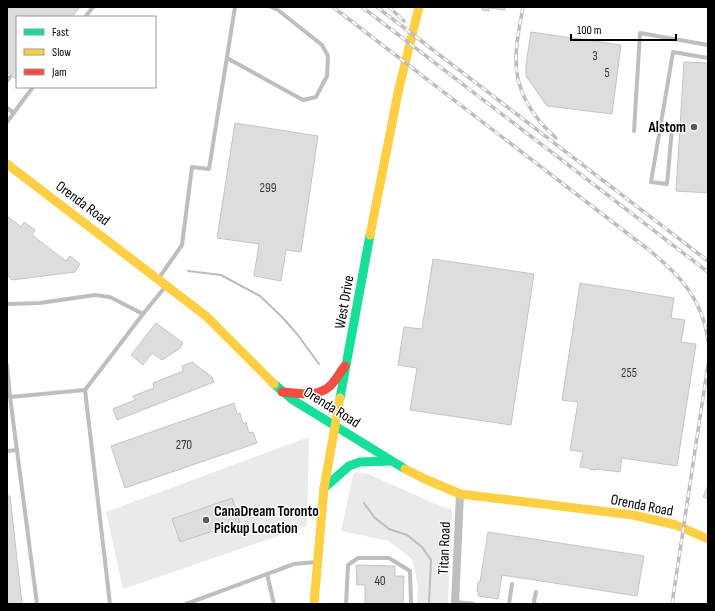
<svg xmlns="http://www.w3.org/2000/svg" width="715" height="611" viewBox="0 0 715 611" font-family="'Sofia Sans Condensed',sans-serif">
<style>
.green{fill:#eaeaea}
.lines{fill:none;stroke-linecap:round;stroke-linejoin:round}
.stream{stroke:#bcbcbc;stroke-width:2}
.building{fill:#ddd;stroke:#c5c5c5}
.lane{stroke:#bebebe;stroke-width:4}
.street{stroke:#bebebe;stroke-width:8}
.fast{stroke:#16e098;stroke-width:9}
.slow{stroke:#ffcf43;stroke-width:9}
.jam{stroke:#f24e42;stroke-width:9}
.rail-casing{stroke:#bdbdbd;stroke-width:3.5}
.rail{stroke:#fff;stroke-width:2;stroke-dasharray:6;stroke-linecap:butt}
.poi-dot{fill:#595959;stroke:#fff;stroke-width:1.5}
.labels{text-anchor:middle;stroke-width:3;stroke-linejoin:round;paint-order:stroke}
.number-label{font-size:13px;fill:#373737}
.poi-label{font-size:15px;font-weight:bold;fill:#000;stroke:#fff;text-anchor:end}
.street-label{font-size:15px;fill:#000;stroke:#fff}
</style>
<rect width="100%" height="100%" fill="#fff"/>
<!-- green -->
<g class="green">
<path d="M309 437 307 526 123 589 106 512Z"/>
<path d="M356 472 368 474 440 506 451 509 452 513 448 604H417L418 586 412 559 389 541 341 531 353 475Z"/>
</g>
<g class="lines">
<!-- stream -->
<g class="stream">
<path d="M188 271 221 275 260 296 282 317 297 334 319 364"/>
<path d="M364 503 374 517 389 529 407 535 422 547 431 560 429 604"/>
</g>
</g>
<!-- building -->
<g class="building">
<path d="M7 7H80L72 17H17V80L7 72Z"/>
<path d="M482 7H505V10L489 8V11L482 10Z"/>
<path d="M531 32 621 45 612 114 547 106 526 76V65Z"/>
<path d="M684 62 708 63V193L676 191Z"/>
<path d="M235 123 318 136 301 252 286 250 281 281 254 276 259 244 217 238Z"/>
<path d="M7 216 21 227 24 222 35 230 32 235 66 261 70 256 80 264 75 272 12 280 7 275Z"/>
<path d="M433 259 534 274 511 425 410 410 417 368 398 365 404 327 422 329Z"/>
<path d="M580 283 674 298 671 318 685 320 681 342 696 344 677 466 622 458 620 472 596 469V470L589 469V468L580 467 583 452 570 450 578 402 562 400Z"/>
<path d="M156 323 183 343 179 349 162 360 152 353 143 365 131 355Z"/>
<path d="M192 362 212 377 214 382 117 420 113 409 135 400 133 396 154 388 153 383 183 371 182 366Z"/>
<path d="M234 403 237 414 240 413 243 424 246 422 249 433 253 432 257 443 125 488 111 446Z"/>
<path d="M708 485V499L703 497Z"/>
<path d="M7 496H10L22 604H7Z"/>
<path d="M232 498 240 522 180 542 172 519Z"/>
<path d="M488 532 644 556 637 596 502 575 498 599 478 596 479 592H477L478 582H480Z"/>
<path d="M356 565 395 566V576H404L403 604H365V585H357Z"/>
</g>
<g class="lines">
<!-- lane -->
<g class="lane">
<path d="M85 17 93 7"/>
<path d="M227 58 303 100 316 97 327 76 328 56 322 45 278 10 271 7"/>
<path d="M7 81 10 77"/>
<path d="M7 108 14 113"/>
<path d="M7 122 33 87"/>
<path d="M660 128 672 129 667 184 651 182 673 52 708 58"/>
<path d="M634 131 640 33 708 45"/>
<path d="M159 278 182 245 192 167 209 169 235 7"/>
<path d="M7 304 40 303 95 295 110 297 143 314"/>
<path d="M7 365 10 397 85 390"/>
<path d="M10 397 37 604"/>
<path d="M7 451 17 450"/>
<path d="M267 574 274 604"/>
<path d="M455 602 474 604"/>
<path d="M110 604 85 390 143 314 165 287"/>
<path d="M186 604 294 564 316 562"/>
<path d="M346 604 348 565 358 558H389L410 571 411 602"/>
<path d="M509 604 512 584"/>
<path d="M535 604 534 601 536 592"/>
</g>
<!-- street -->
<path class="street" d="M455 604 460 494"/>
<!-- fast -->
<g class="fast">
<path d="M274 384 293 400 405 469"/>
<path d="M340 398 370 235"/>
<path d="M324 488 349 466 360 462 391 461"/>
</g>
<!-- slow -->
<g class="slow">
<path d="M7 164 206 316 274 384"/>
<path d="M370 235 399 88 419 7"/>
<path d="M405 469 425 479 460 494 633 515 676 525 708 539"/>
<path d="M314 604 324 488 340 398"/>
</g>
<!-- jam -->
<path class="jam" d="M282 392C298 393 317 398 330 386 336 380 340 372 345 366"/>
<defs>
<g id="rail">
<path d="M333 7 649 250C680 275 703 300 708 341"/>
<path d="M362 7 708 272"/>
<path d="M377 7 708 261"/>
<path d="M389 7 404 21"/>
<path d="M523 7C520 24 516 41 516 59 515 90 533 118 556 138"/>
<path d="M672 604 708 364"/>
</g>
</defs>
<!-- rail casing -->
<use href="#rail" class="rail-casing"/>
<!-- rail -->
<use href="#rail" class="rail"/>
</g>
<!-- markers -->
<g class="poi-dot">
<circle cx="694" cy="127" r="4"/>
<circle cx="206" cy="520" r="4"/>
</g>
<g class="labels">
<!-- number labels -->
<g class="number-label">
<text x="595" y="60">3</text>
<text x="607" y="77">5</text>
<text x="268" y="192">299</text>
<text x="629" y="377">255</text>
<text x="184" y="449">270</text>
<text x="380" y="585">40</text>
</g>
<!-- poi labels -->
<g class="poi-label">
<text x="686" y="132">Alstom</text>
<text x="214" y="516" text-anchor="start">CanaDream Toronto<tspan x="214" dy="17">Pickup Location</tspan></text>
</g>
<!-- street labels -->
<g class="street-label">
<text transform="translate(83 203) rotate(37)" y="5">Orenda Road</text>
<text transform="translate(344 302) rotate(-80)" y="5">West Drive</text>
<text transform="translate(332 407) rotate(32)" y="5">Orenda Road</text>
<text transform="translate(642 505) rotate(11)" y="5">Orenda Road</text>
<text transform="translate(444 548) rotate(-88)" y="5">Titan Road</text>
</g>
</g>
<!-- border -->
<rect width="715" height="611" fill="none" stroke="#000000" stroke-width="16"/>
<!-- legend -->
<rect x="16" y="16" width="140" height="72" fill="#ffffff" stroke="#999999"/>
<rect x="24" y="29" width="20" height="6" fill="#16e098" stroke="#999999"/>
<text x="52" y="36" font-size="12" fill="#000000">Fast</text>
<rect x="24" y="49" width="20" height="6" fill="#ffcf43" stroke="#999999"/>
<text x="52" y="56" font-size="12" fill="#000000">Slow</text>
<rect x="24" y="69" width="20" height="6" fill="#f24e42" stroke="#999999"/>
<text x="52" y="76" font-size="12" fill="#000000">Jam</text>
<!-- scale -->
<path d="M571 34v6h105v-6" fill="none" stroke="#000000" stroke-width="2"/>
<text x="577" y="34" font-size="12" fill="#000000" stroke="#ffffff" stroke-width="3" paint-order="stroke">100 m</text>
</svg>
